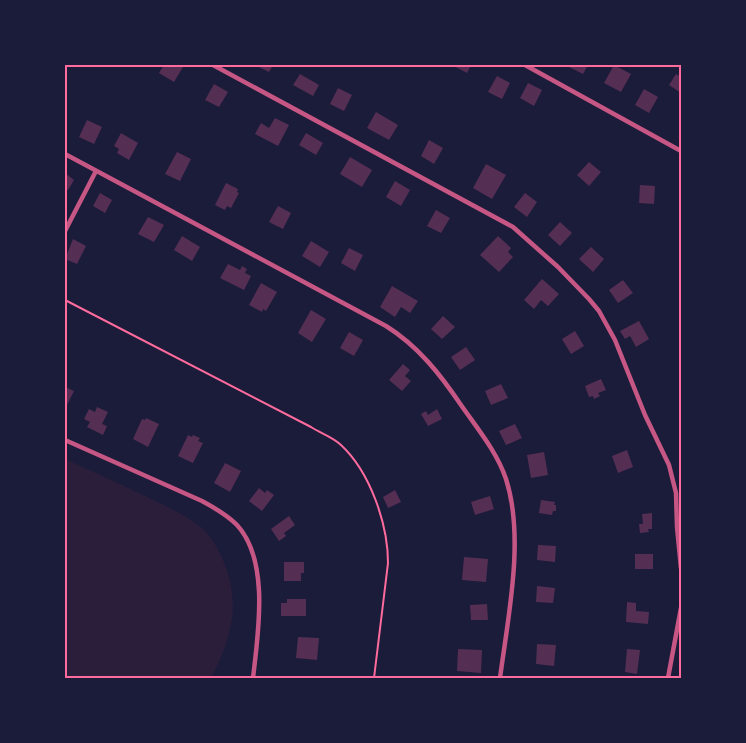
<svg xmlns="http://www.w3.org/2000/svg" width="746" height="743" viewBox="0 0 746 743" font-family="'PT Sans Narrow',sans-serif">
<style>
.green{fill:#2a1e3b}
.building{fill:#542f53}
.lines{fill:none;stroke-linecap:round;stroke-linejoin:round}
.path{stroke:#ff6b9d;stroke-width:2}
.minor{stroke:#c65784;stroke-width:4.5}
.neatline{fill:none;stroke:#ff6b9d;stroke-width:2}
</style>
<rect width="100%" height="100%" fill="#1b1b3a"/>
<!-- green -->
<path class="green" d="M65 459C90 470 116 482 141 494 161 504 183 513 201 527 210 535 217 547 222 558 242 602 232 638 211 678H65Z"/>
<!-- building -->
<g class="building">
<path d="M164 65H179L183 67 174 82 159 73Z"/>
<path d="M255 65H273L269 72Z"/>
<path d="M452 65H471L467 73Z"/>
<path d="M570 65H588L583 74 569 67Z"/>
<path d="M614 65 631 74 621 92 604 83Z"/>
<path d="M300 74 319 85 313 96 293 85Z"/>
<path d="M676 74 681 77V93L669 85Z"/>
<path d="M497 76 510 83 502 99 488 92Z"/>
<path d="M528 83 542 90 534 106 520 98Z"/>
<path d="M214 84 228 92 219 107 205 100Z"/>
<path d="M338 88 352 95 344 111 330 104Z"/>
<path d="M644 89 658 97 649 113 635 105Z"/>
<path d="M376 112 398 125 389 140 367 128Z"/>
<path d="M275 118 289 125 278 146 255 134 261 123 269 128Z"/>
<path d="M87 120 102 127 94 144 79 137Z"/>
<path d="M121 133 138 143 129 160 117 153 119 149 114 146Z"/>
<path d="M306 133 323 143 316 155 299 145Z"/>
<path d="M429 140 443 148 434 164 421 156Z"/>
<path d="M177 152 191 159 180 181 165 174Z"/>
<path d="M350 157 372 170 362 187 340 174Z"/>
<path d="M589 162 601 172 589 186 577 175Z"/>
<path d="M486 164 506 175 492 199 473 188Z"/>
<path d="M65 173 74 180 68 190 65 189Z"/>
<path d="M395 181 410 190 401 206 386 197Z"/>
<path d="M226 183 238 189 237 192 239 193 231 208 227 206 225 210 215 205Z"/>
<path d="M640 185 655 186 654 204 639 203Z"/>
<path d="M100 193 112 200 105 213 93 206Z"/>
<path d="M525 193 537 202 527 217 514 207Z"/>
<path d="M278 206 291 213 283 229 269 222Z"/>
<path d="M436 210 450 218 441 233 427 226Z"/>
<path d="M148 217 164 225 154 242 138 234Z"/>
<path d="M560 222 572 233 560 246 548 235Z"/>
<path d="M182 236 200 247 192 261 174 250Z"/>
<path d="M498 236 511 248 508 252 513 257 499 272 480 255Z"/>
<path d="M73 239 86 246 77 264 65 259Z"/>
<path d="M311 241 329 252 320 267 302 256Z"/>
<path d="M591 247 604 259 593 272 579 259Z"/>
<path d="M349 248 363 255 355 271 341 263Z"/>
<path d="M228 264 240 270 242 266 247 269 245 273 251 276 244 290 220 278Z"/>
<path d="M542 279 559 294 548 306 541 300 534 309 524 300Z"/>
<path d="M623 280 633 293 618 303 609 290Z"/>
<path d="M261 283 277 292 266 311 263 309 262 312 249 305Z"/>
<path d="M392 286 418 301 410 313 401 307 395 317 380 307Z"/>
<path d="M311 310 326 319 312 342 298 333Z"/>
<path d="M443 316 455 327 442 339 431 329Z"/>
<path d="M639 321 649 339 636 347 630 336 625 339 620 331Z"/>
<path d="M575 331 584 346 571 354 562 339Z"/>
<path d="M349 332 363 340 354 356 340 348Z"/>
<path d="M466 347 475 360 460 370 451 357Z"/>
<path d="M403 364 410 370 405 376 411 381 402 391 389 380Z"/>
<path d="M601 379 606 390 598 393 600 396 594 399 593 396 589 397 585 386Z"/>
<path d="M501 384 508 398 491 405 485 391Z"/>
<path d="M65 387 74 391 65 409Z"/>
<path d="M97 407 108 412 102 424 107 426 103 435 87 427 90 422 84 419 89 409 95 412Z"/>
<path d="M437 409 442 419 428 426 421 414 426 411 428 415Z"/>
<path d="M146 418 159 424 148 447 133 439 142 419 145 420Z"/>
<path d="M515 424 522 438 506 445 499 431Z"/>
<path d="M188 435 192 437 193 435 200 438 198 441 203 443 193 463 178 456Z"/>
<path d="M627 450 633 467 618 473 612 456Z"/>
<path d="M544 452 548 475 531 478 527 455Z"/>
<path d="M225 463 241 471 230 492 214 483Z"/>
<path d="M259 488 265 493 267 490 274 495 262 511 249 501Z"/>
<path d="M395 490 401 502 388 508 383 497Z"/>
<path d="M490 496 494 509 475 515 471 502Z"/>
<path d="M541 500 555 502 554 505H556V511H553L552 515 539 513Z"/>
<path d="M652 513V529H648L649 532 640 533 639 524H643L642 514Z"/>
<path d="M289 516 295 525 284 533 286 536 279 541 271 529Z"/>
<path d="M538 545 556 546 555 562 537 560Z"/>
<rect x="635" y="554" width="18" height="15"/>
<path d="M464 557 488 559 486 582 462 580Z"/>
<path d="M284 562H304V573H301V581H284Z"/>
<path d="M537 586 555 588 553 603 536 602Z"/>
<path d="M287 599H306V616H281V603H287Z"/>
<path d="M627 602 636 603V611L649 612 648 624 626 622Z"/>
<path d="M487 604 488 620H471L470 605Z"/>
<path d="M298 637 319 638 317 660 296 658Z"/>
<path d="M537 644 556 645 554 666 536 664Z"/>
<path d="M458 649 482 650 481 673 457 671Z"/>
<path d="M627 649 640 650 637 674 625 672Z"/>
</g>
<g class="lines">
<!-- path -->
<path class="path" d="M65 300 311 427C320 433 333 437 341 445 370 472 388 524 388 563L374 678"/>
<!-- minor -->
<g class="minor">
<path d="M213 65 513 227 558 267 589 299 599 311 615 340 645 415 669 465 676 493 677 527 681 568"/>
<path d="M525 65 681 151"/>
<path d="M65 154 386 326C418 346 440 374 461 405 477 428 497 452 506 479 525 538 508 617 500 678"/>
<path d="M65 231 96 171"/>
<path d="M65 440 202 501C215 508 227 515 237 525 270 561 258 634 253 678"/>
<path d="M668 678 681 608"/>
</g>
</g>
<!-- border -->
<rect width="746" height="743" fill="none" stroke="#1b1b3a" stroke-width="132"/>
<rect x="66" y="66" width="614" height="611" class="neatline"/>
</svg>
